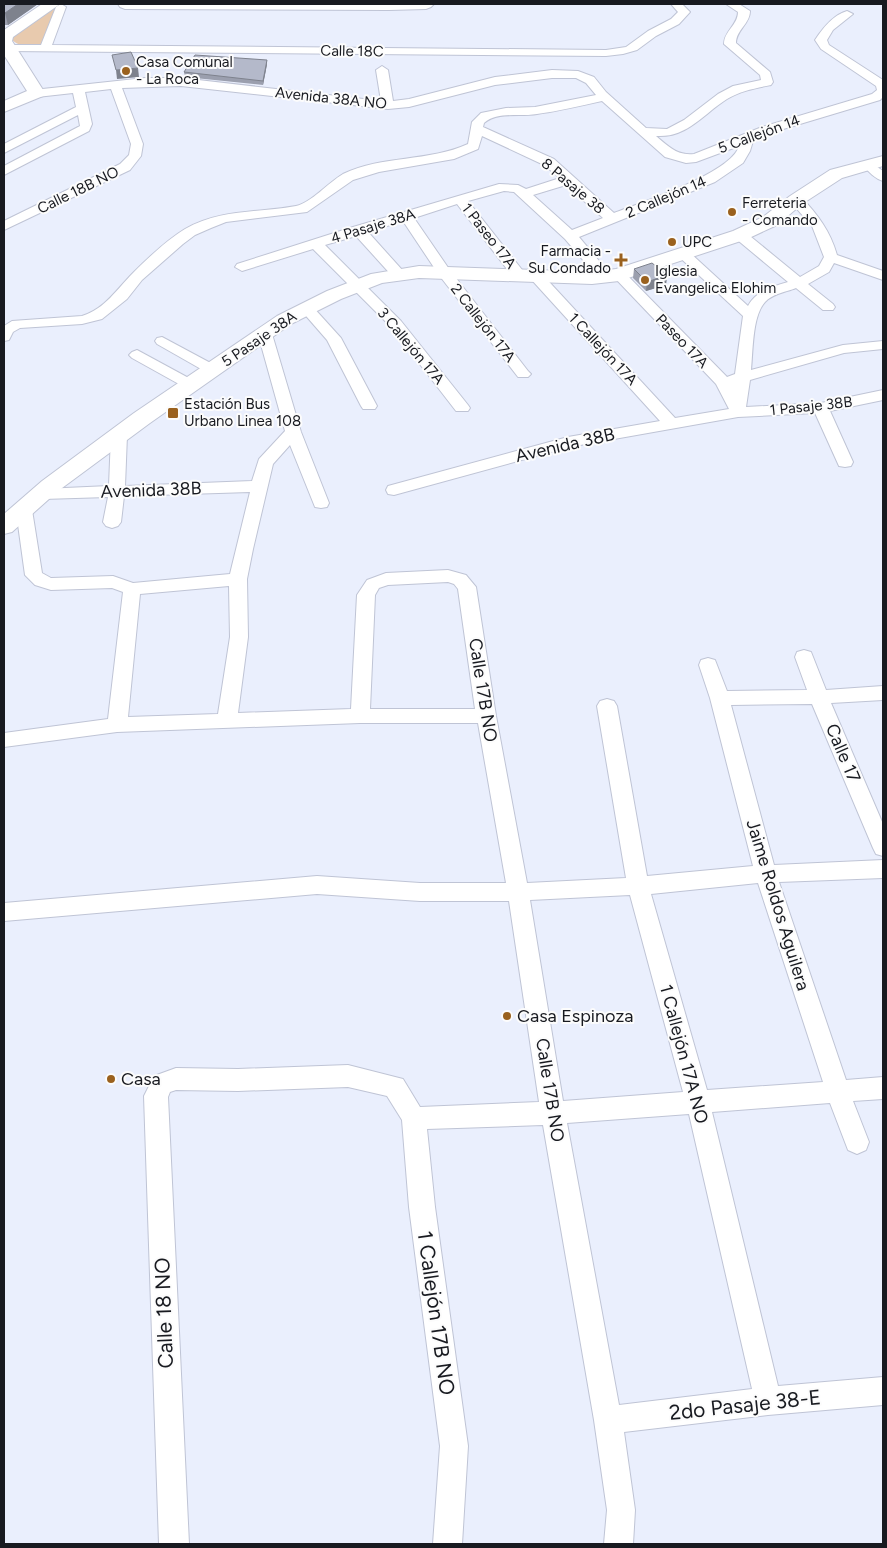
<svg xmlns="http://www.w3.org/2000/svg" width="887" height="1548" viewBox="0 0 887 1548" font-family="Figtree,sans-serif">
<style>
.green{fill:#e8caae}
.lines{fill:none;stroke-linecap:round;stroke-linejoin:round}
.street-casing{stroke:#bfc4d5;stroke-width:2}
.secondary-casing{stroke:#bfc4d5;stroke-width:2}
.street{fill:#fff;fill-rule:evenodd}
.secondary{fill:#fff;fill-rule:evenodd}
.wall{fill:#9b9fae}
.shaded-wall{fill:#7e828d}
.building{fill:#b4b9ca;stroke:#7e828d}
.poi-dot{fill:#9a611e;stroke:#fcfcfc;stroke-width:2}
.labels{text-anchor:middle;stroke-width:4;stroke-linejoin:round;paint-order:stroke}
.far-street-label{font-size:15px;fill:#181a20;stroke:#fcfcfc}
.far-poi-label{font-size:15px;fill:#181a20;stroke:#fcfcfc;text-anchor:start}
.street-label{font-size:18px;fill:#181a20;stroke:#fcfcfc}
.poi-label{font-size:18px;fill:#181a20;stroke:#fcfcfc;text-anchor:start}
.near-street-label{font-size:21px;fill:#181a20;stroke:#fcfcfc}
</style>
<rect width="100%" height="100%" fill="#eaeffd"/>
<!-- green -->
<path class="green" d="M52 6H61L44 46C30 46 16 49 9 35Z"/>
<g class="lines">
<defs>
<g id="street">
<path d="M61 4 66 7 52 45 606 50 626 47 648 31 671 19 678 12 671 4H682L690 12 679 24 656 36 637 50 623 54 606 56 4 51V45H41L56 7Z"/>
<path d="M726 4H739L750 11C750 24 736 30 736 43L770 72 773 82 771 85C756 88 740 91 727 99 702 115 687 138 656 136 668 146 677 156 694 154L762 127 872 94 877 90 876 86 821 49 815 40C823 28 833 15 847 11L853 14 833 30 827 40 829 45 883 80V97L880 100 770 133 753 141 750 151 743 163 715 182 579 237 610 274 612 277 610 280H600L565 239 514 192 504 191 468 201 523 271 525 274 523 277H513L457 204 414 218 449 269 528 371 531 374 528 377H518L439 275 403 221 368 232 404 272 406 275 404 278H394L356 236 325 245 401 321 468 405 470 408 468 411H456L391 327 313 249 242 271 235 267 237 264 353 227 499 184 518 185 526 189 560 178 544 165 482 136 478 149 454 159 379 172 353 180 307 212 226 222 211 228 195 235 183 244 142 280 127 299 102 319 82 324 20 328 13 332 9 340 4 341V326L12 321 82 316C105 309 117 289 133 273 148 258 167 240 185 229 220 209 258 213 296 206 311 203 329 182 343 174 382 155 429 162 468 144L472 122 481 113 506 108 535 107 596 95 586 83 576 78H552L495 85 409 107 388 109 181 86 122 88 143 144 141 156 130 170 4 230V221L120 164 129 155 131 144 111 89 85 92 92 124 89 131 4 175V166L80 126 78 115 4 153V144L76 107 73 93 37 97 31 93 33 90 145 78H181L381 101 376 70 382 66 388 70 393 101 409 99 495 77 552 70 578 71 594 77 606 92 646 128 667 129 684 120 718 94 733 86 761 80 760 75 724 44C724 31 738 25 738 12ZM602 101 665 157 686 163 696 162 739 146C732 173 640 203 614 213L554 159 483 127 484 123C498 111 520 117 537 114 559 111 580 106 602 101ZM566 185 603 218 572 230 533 195Z"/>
<path d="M870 162 883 171V181C876 179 868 172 864 166L865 163Z"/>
<path d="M796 196 801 197C818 215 830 231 837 255L883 271V280L834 263 829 272 808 284 833 304 835 307 833 310H823L796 288C786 292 772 294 765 302 752 316 753 352 751 370L843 345 883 341V349L844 353 750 380 746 407 821 403 883 390V400L830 411 853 462 851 466 845 467 839 466 815 413 738 417 569 447 394 495 388 494 386 490 388 486 568 437 660 421 530 278 528 275 530 272H540L675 418 729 409 716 384 612 275 614 272H624L727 377 735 374 743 316 676 254 678 251H688L748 306C757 290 772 287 788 282L735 238 733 235 735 232H745L800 277 819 266 824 257 812 226 789 200Z"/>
<path d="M307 305 312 306 341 338 377 406 375 409H363L361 406 327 340 300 309 302 306Z"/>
<path d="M265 330 270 331 272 334 301 432 329 503 327 507 321 508 315 507 290 445 273 464 253 549 247 579 248 637 238 713 351 709 357 595 367 580 386 573 448 570 466 575 476 587 496 716 527 883 626 878 597 706 600 701 607 699 614 701 617 706 647 876 753 866 710 698 699 665 701 660 708 658 715 660 727 691 807 690 795 657 797 652 804 650 811 652 813 657 826 690 883 686V700L831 703 883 824V856L876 854 873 848 812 704 731 705 774 865 883 860V878L779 882 846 1080 883 1077V1099L853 1101 869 1142 866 1150 857 1154 848 1150 830 1103 712 1112 778 1386 883 1377V1405L768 1415 624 1432 635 1510 633 1544H604L607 1510 594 1420 543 1125 427 1129 435 1207 468 1446 462 1544H433L440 1446 409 1207 402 1120 387 1096 348 1087 238 1091 176 1090 170 1092 168 1097 189 1544H159L144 1096 154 1076 176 1068 238 1069 348 1065 403 1079 420 1107 539 1102 509 901H420L317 894 4 921V903L317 876 420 883H506L478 723H360L117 732 4 747V733L108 719 123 592 112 588 51 590 35 585 25 575 16 510 18 506 24 504 30 506 32 510 42 573 51 578 113 576 133 583 230 574 250 492 124 496 121 522 118 526 112 528 106 526 103 522 108 497 43 499 37 498 35 494 37 490 43 489 109 486 111 435 113 431H125L127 435 125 486 252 481 259 459 285 431 258 334 260 331ZM448 582 454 584 458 589 475 709H370L375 595 379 588 388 585ZM229 586 230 637 218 714 128 717 140 594ZM758 883 823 1082 707 1090 651 894ZM630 895 683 1092 563 1101 530 900ZM689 1114 752 1389 619 1405 567 1123Z"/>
<path d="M162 337 218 367 221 370 218 373H208L157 344 155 341 157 338Z"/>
<path d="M137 350 196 382 199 385 196 388H186L132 358 129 355 132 352Z"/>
</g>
<g id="secondary">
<path d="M42 4H60L13 37 12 41 45 93 43 96 4 112V101L27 91 4 55V30Z"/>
<path d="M118 4H434L431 7 426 9 389 10 125 9 120 7Z"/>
<path d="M883 156V166L842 178 802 204 777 225 747 239 619 281 592 284 419 278 382 283 341 299 291 324 150 423 58 491 12 532 4 534V514L42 481 134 413 277 316 327 291 371 274 419 266 592 272 616 269 733 231 763 217 790 196 830 170Z"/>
</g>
</defs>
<!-- street casing -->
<use href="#street" class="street-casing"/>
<!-- secondary casing -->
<use href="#secondary" class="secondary-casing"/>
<!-- street -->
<use href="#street" class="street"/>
<!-- secondary -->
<use href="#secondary" class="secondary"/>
</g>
<!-- wall -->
<g class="wall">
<path d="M4 4H38L8 25H4Z"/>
<path d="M267 60V64L263 85 185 77 184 72Z"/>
<path d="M634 269 667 275 666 285 646 291 633 278Z"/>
</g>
<!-- shaded-wall -->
<g class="shaded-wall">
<path d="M18 4H38L8 25 5 13Z"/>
<path d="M267 60V64L263 85V81Z"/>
<path d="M138 68 139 77 117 79 116 70Z"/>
<path d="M667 275 666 285 646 291 647 282Z"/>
</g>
<!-- building -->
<g class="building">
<path d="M4 4H18L5 13H4Z"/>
<path d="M131 52 138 68 116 70 112 55Z"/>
<path d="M195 55 267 60 263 81 184 72Z"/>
<path d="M652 263 667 275 647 282 634 269Z"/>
</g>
<!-- markers -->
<g class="poi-dot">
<circle cx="126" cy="71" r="5"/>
<circle cx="732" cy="212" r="5"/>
<circle cx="672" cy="242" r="5"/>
<path d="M618.5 252.5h5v5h5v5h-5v5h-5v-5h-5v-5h5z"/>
<circle cx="645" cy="280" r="5"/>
<rect x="167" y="407" width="12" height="12" rx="2.5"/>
<circle cx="507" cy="1016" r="5"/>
<circle cx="111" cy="1079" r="5"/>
</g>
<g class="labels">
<!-- far-street labels -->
<g class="far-street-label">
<text transform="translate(352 51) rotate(1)" y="5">Calle 18C</text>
<text transform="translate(331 98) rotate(6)" y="5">Avenida 38A NO</text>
<text transform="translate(759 134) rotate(-20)" y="5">5 Callejón 14</text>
<text transform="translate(573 186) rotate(40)" y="5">8 Pasaje 38</text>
<text transform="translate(78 190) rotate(-26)" y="5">Calle 18B NO</text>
<text transform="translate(666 197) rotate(-23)" y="5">2 Callejón 14</text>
<text transform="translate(373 226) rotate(-17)" y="5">4 Pasaje 38A</text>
<text transform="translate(489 236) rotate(52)" y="5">1 Paseo 17A</text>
<text transform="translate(483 323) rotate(52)" y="5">2 Callejón 17A</text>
<text transform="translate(259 339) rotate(-34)" y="5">5 Pasaje 38A</text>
<text transform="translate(682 341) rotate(46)" y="5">Paseo 17A</text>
<text transform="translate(411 346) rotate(50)" y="5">3 Callejón 17A</text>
<text transform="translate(603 349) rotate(47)" y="5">1 Callejón 17A</text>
<text transform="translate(811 406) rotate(-6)" y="5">1 Pasaje 38B</text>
</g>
<!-- far-poi labels -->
<g class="far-poi-label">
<text x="136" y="67">Casa Comunal<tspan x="136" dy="17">- La Roca</tspan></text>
<text x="742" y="208">Ferreteria<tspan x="742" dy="17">- Comando</tspan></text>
<text x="682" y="247">UPC</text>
<text x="611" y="256" text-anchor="end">Farmacia -<tspan x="611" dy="17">Su Condado</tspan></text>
<text x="655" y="276">Iglesia<tspan x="655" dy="17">Evangelica Elohim</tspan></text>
<text x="184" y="409">Estación Bus<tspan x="184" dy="17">Urbano Linea 108</tspan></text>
</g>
<!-- street labels -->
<g class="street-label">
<text transform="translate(565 445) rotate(-13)" y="6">Avenida 38B</text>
<text transform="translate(151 490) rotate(-2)" y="6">Avenida 38B</text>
<text transform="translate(483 690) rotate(81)" y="6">Calle 17B NO</text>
<text transform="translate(843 753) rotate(67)" y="6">Calle 17</text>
<text transform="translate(778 905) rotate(73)" y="6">Jaime Roldos Aguilera</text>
<text transform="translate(684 1054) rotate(75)" y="6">1 Callejón 17A NO</text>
<text transform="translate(550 1090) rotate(81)" y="6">Calle 17B NO</text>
</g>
<!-- poi labels -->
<g class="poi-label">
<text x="517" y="1022">Casa Espinoza</text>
<text x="121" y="1085">Casa</text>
</g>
<!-- near-street labels -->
<g class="near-street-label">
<text transform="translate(164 1313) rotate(-92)" y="7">Calle 18 NO</text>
<text transform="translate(436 1313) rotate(82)" y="7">1 Callejón 17B NO</text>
<text transform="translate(745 1405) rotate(-6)" y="7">2do Pasaje 38-E</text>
</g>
</g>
<!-- border -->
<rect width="887" height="1548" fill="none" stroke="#181a20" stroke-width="10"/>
</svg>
